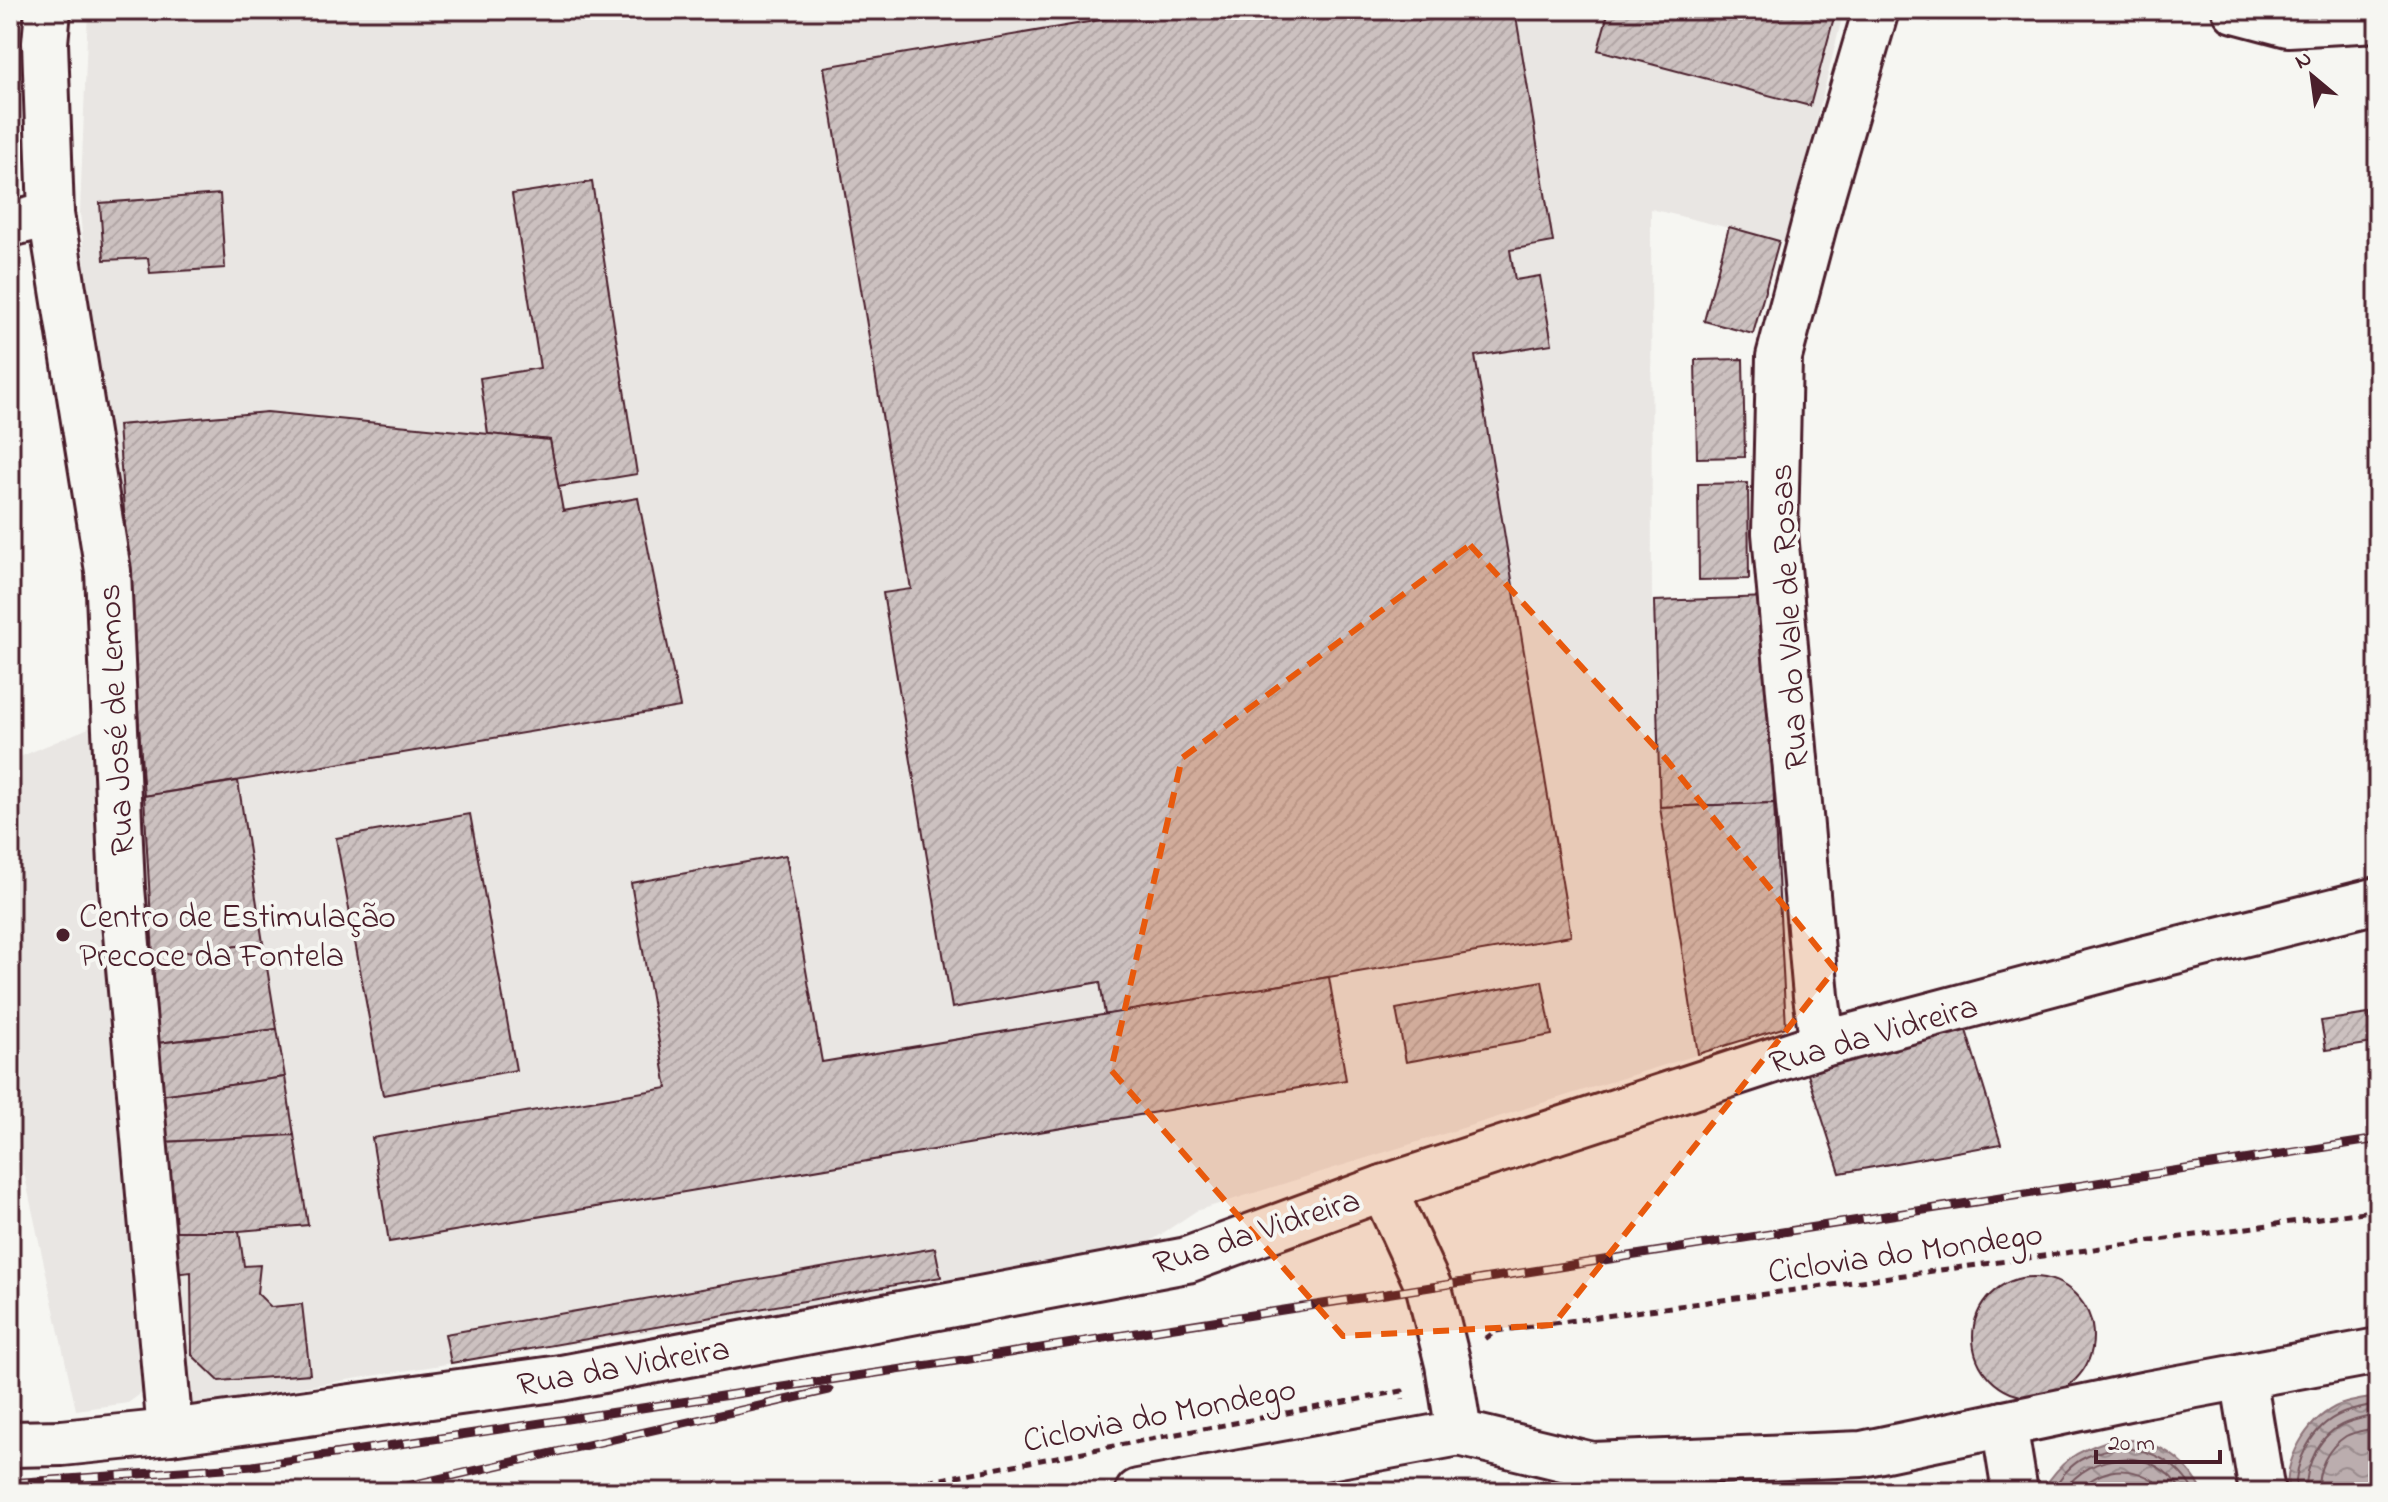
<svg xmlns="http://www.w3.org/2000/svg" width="2388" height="1502" viewBox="0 0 2388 1502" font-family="'Indie Flower',sans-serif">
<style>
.built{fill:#e9e6e3}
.water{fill:url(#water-waves);stroke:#8e747a;stroke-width:2}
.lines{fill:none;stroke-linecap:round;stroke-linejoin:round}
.shore{stroke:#77585f;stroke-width:2}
.building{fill:url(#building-hatch);stroke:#4a1f2b;stroke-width:2}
.minor-casing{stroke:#4a1f2b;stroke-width:50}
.path{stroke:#4a1f2b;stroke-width:5;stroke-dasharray:8 6;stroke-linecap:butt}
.minor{stroke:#f6f6f2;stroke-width:44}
.rail-casing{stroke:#4a1f2b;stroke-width:9}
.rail{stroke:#f6f6f2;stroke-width:6;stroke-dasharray:18;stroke-linecap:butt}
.marked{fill:#e8590c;fill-opacity:0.2;stroke:#e8590c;stroke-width:6;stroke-dasharray:16 10;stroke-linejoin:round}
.poi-dot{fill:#4a1f2b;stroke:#f6f6f2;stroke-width:3}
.labels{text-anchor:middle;stroke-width:8;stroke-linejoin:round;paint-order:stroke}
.street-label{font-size:34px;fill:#4a1f2b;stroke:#f6f6f2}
.poi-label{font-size:34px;fill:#4a1f2b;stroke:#f6f6f2;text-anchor:start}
</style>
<defs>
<pattern id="water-waves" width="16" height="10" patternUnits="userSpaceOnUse" patternTransform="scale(2)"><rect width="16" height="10" fill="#bbadae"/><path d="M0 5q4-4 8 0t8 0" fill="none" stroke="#9a8c8e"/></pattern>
<pattern id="building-hatch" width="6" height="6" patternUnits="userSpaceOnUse" patternTransform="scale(2)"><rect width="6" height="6" fill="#ccc1c0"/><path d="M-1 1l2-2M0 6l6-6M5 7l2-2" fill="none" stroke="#b1a5a5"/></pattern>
</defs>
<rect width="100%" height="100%" fill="#f6f6f2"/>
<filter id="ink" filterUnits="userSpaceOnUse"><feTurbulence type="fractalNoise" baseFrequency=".0125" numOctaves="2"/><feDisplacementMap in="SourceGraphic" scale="16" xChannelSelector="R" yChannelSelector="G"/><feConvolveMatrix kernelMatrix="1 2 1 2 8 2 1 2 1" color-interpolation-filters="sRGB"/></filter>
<g filter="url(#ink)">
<!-- built -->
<g class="built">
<path d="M88 10H1844L1786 242 1651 209 1652 610 1767 595 1771 761 1788 891 1793 1025 1196 1211 1130 1255 190 1405 80 212Z"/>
<path d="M103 722 144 1384 139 1395 128 1403 76 1410 10 1109V761Z"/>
</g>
<!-- water -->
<g class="water">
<path d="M2378 1397V1492H2288C2284 1460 2306 1422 2335 1407 2347 1401 2365 1399 2378 1397Z"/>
<path d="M2110 1440C2120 1441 2132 1439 2141 1441 2170 1448 2190 1467 2203 1492H2041C2062 1460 2074 1452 2110 1440Z"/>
</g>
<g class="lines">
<!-- shore -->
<g class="shore">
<path d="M2051 1492C2060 1478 2070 1464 2086 1457 2126 1437 2173 1453 2194 1492"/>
<path d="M2063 1492C2090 1450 2157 1445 2182 1492"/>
<path d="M2077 1492C2106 1462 2139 1465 2169 1492"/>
<path d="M2296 1492C2294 1462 2312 1426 2341 1414 2352 1409 2366 1408 2378 1404"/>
<path d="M2306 1492C2305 1465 2320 1433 2346 1423 2356 1419 2368 1417 2378 1415"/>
<path d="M2318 1492C2317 1470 2327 1448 2346 1436 2355 1431 2368 1430 2378 1427"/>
</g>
</g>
<!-- building -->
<g class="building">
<path d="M1159 10H1417L1419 21 1488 10H1515L1553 242 1510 250 1515 280 1540 276 1552 344 1475 356 1571 936 1105 1015 1100 982 952 1008 883 593 911 589 824 67Z"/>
<path d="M1609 10H1836L1810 106 1598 50Z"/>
<path d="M1905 10H1934L1930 21 1904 12Z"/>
<path d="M1913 10H1942L1939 20Z"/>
<path d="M592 182 637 474 558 487 550 440 488 434 480 378 540 368 512 194Z"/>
<path d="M220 194 225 268 150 273 148 258 104 260 100 203Z"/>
<path d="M1729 227 1779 241 1753 334 1704 321Z"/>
<path d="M1743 359 1745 457 1697 458 1695 360Z"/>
<path d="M267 412 550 440 563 511 638 498 680 707 144 796 118 425Z"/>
<path d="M1748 483 1749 579 1699 580 1698 484Z"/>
<path d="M1768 597 1774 803 1660 807 1654 601Z"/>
<path d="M238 781 263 943 153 956 144 796Z"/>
<path d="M1774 803 1786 1027 1698 1054 1660 807Z"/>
<path d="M470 814 516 1070 383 1095 336 838Z"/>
<path d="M786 855 822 1062 1329 977 1346 1080 389 1242 372 1138 667 1088 631 883Z"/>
<path d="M263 943 277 1029 158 1043 153 956Z"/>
<path d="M1542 981 1552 1035 1406 1062 1396 1009Z"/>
<path d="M1961 1014 2001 1144 1840 1173 1805 1065Z"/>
<path d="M2369 1014 2374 1043 2326 1050 2321 1021Z"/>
<path d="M277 1029 285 1077 161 1095 158 1043Z"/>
<path d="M285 1077 294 1135 164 1142 161 1095Z"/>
<path d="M294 1135 308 1225 239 1231H169L164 1142Z"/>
<path d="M169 1231H239L244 1266 260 1265 257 1293 271 1307 302 1304 310 1374 219 1381 192 1355 191 1272 172 1274Z"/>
<path d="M935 1248 941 1277 451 1363 445 1334Z"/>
<circle cx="2033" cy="1337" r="60"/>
</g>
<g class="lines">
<defs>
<g id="minor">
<path d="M48 10 45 43 51 214 108 571 122 888 170 1432"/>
<path d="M2235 10 2288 24 2378 19"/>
<path d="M10 224 51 214"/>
<path d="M1823 1044 1816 996 1775 533 1779 357 1823 191 1876 10"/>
<path d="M2243 1376 2262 1492"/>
<path d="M2004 1424 2015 1492"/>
<path d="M1459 1433 1592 1465 1862 1454 2147 1394 2378 1351"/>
<path d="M10 1444 62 1443 170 1432 561 1378 1187 1260 1383 1188 1823 1044 2127 963 2378 900"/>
<path d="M1138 1492 1459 1433 1448 1364 1429 1288 1383 1188"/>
</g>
</defs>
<!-- minor casing -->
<use href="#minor" class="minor-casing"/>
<!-- path -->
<g class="path">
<path d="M1485 1339 1496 1331 2378 1210"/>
<path d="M873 1492 1402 1391 1403 1399"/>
</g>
<!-- minor -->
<use href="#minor" class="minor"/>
<defs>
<g id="rail">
<path d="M10 1483 253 1466 970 1359 2378 1139"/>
<path d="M381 1492 829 1390"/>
</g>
</defs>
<!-- rail casing -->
<use href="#rail" class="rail-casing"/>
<!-- rail -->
<use href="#rail" class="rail"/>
</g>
</g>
<!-- marked area -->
<path class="marked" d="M1470 545 1666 759 1835 969 1553 1325 1343 1336 1111 1070 1182 758Z"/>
<!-- markers -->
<circle class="poi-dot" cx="63" cy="935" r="8"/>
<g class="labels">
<!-- street labels -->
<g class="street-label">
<text transform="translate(1787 617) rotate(-93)" y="12">Rua do Vale de Rosas</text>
<text transform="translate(114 720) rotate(-93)" y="12">Rua José de Lemos</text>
<text transform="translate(1873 1033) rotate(-16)" y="12">Rua da Vidreira</text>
<text transform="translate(1256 1230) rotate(-18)" y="12">Rua da Vidreira</text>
<text transform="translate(1905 1251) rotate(-8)" y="12">Ciclovia do Mondego</text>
<text transform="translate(623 1365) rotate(-10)" y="12">Rua da Vidreira</text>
<text transform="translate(1159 1413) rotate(-11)" y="12">Ciclovia do Mondego</text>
</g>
<!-- poi labels -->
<g class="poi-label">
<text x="79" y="927">Centro de Estimulação<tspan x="79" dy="39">Precoce da Fontela</tspan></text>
</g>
</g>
<!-- margin -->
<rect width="2388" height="1502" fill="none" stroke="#f6f6f2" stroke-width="40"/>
<rect x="20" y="20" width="2348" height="1462" fill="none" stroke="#4a1f2b" stroke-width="3" filter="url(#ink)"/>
<!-- north arrow -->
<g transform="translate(2312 76) rotate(331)" stroke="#f6f6f2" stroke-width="6" paint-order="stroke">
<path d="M0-6L14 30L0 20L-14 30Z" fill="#4a1f2b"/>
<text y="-12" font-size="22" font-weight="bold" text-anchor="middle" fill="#4a1f2b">N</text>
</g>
<!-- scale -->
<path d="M2096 1450v12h124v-12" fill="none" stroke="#4a1f2b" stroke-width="4"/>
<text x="2108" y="1450" font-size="24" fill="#4a1f2b" stroke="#f6f6f2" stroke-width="6" paint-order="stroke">20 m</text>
</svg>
